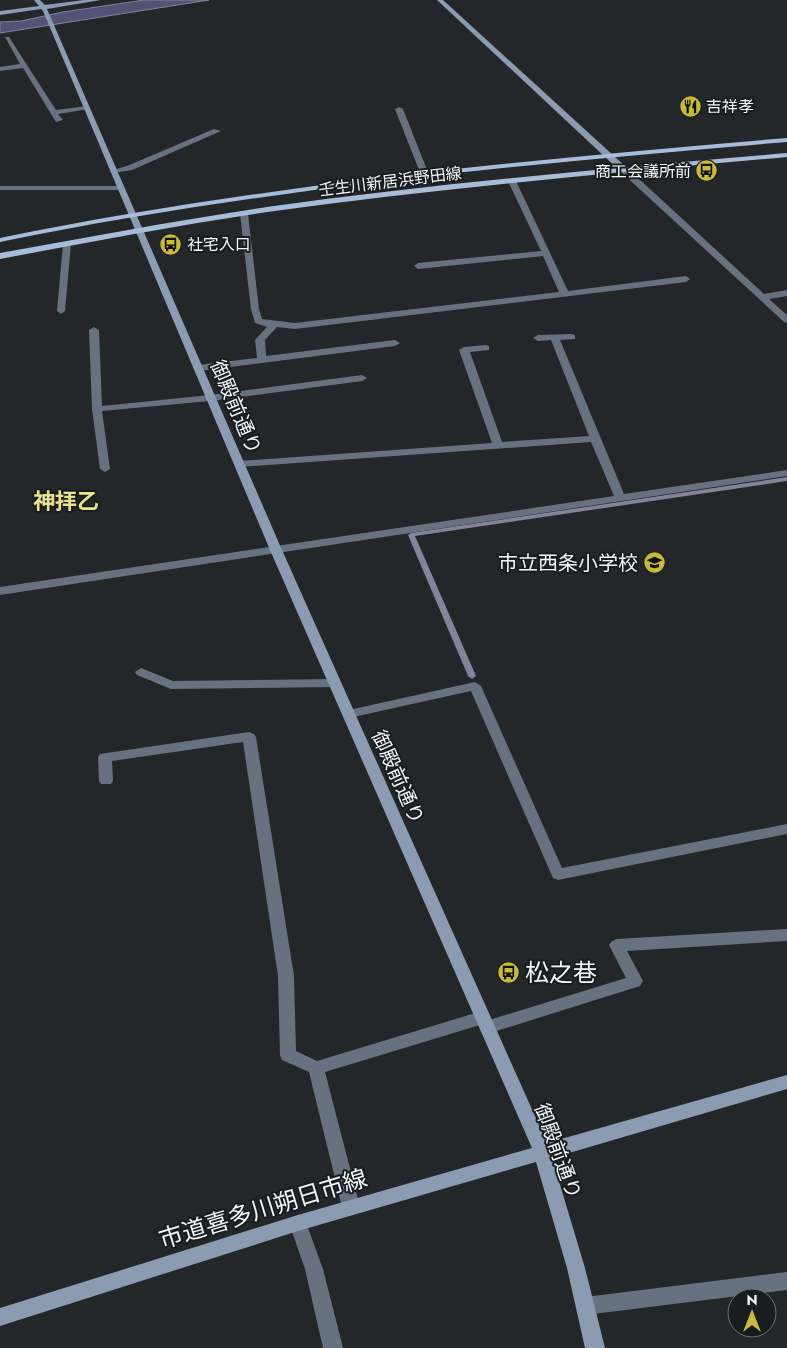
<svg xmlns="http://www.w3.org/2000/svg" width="787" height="1348" viewBox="0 0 787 1348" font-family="Jost,'Noto Sans JP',sans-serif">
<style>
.water{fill:#525375;stroke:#82849c}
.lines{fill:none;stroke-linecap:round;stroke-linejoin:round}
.stream{fill:#82849c;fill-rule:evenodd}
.street{fill:#67717f;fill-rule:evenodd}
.secondary{fill:#8b9bb1;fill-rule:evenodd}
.primary{fill:#a7bcd9;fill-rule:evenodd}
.labels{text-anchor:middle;stroke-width:4;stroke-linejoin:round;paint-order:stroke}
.far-poi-label{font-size:16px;fill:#f2f5f7;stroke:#191d20;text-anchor:start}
.far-street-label{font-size:16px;fill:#f2f5f7;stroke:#191d20}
.street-label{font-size:20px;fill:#f2f5f7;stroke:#191d20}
.poi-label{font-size:20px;fill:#f2f5f7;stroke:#191d20;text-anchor:end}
.quarter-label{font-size:22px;font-weight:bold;fill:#eae091;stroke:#191d20}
.near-poi-label{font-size:24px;fill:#f2f5f7;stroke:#191d20;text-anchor:start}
.near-street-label{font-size:24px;fill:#f2f5f7;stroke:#191d20}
</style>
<rect width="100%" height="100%" fill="#232729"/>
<!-- water -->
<path class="water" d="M144 0H209L0 33V22L21 21 63 12Z"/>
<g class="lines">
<!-- stream -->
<path class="stream" d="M787 477V481L415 536 476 676 472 679 468 676 408 535 411 533Z"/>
<!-- street -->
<g class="street">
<path d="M5 37H9L56 110 87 106 89 107V109L58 114 63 120 56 122 23 68 0 71V67L20 64Z"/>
<path d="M399 107 403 109 429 175 428 177 421 175 395 109Z"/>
<path d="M214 129 221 131 132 170 113 173 109 171 127 166Z"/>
<path d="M620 167H626L764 294 787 290V296L769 299 787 315V323L784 322 620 171Z"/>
<path d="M509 179 516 181 568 291 686 276 690 279 686 282 295 329 277 327 265 340 266 356 395 340 400 343 395 346 198 371 193 368 198 365 257 358 255 340 267 327 255 323 251 309 240 214 244 212 248 214 259 309 262 319 295 323 559 292 543 256 418 269 414 266 418 263 541 251 508 181Z"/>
<path d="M0 186H121L125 188 121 190H0Z"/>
<path d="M67 241 71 244 65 311 61 314 57 311 63 244Z"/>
<path d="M94 327 99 330 102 406 210 395 362 375 367 378 362 381 210 401 102 411 110 469 105 472 100 469 92 409 89 330Z"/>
<path d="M572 334 575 335V339L560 340 624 494 787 470V476L0 595V587L614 496 591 442 239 467 234 464 239 461 492 443 459 350 464 347 486 345 489 346V350L470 352 502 442 589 436 551 340 538 341 533 338 538 335Z"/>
<path d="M141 668 173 681 335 679 341 683 335 687 171 689 137 675 135 672Z"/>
<path d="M475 682 481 686 562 868 787 824V834L558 880 553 878 471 691 349 718 344 717 343 714 344 711 349 710Z"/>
<path d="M249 732 254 734 256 737 294 976 296 1051 317 1061 482 1011 488 1013 489 1020 626 978 609 945 612 941 617 939 787 929V941L627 951 643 981 640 986 487 1034 481 1032 480 1025 325 1072 360 1207 357 1213 351 1215 345 1213 342 1207 309 1072 282 1060 280 1055 278 976 243 742 112 761 113 781 111 784H101L99 781 98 757 100 754Z"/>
<path d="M298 1215 304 1217 323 1269 343 1348H323L305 1269 289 1223 292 1217Z"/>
<path d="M787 1272V1290L585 1315 578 1313 576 1306 578 1299 585 1297Z"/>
</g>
<!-- secondary -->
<g class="secondary">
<path d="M34 0H40L45 5 84 0H101L47 9 282 550 547 1143 787 1075V1089L552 1158 585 1268 605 1348H585L567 1268 536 1162 298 1231 0 1326V1308L298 1215 532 1148 270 550 43 11 41 9 0 15V11L39 6Z"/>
<path d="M437 0H443L626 167V171H620Z"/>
</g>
<!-- primary -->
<g class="primary">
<path d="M787 138V142C523 164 260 189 0 242V238C260 185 523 160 787 138Z"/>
<path d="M787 153V157C613 173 440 188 267 212 178 225 89 242 0 259V253C89 237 178 220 267 207 440 183 614 168 787 153Z"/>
</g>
</g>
<!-- icons -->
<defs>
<symbol id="restaurant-disc" viewBox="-11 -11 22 22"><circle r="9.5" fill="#caba3a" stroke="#191d20"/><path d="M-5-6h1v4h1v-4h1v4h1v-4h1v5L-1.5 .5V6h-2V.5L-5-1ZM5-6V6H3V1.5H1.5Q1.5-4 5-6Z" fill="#111"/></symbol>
<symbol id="bus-disc" viewBox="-11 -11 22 22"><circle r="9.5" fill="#caba3a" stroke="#191d20"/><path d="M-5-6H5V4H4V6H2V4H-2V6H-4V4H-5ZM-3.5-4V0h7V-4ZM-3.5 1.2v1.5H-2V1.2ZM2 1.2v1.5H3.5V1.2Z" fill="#111"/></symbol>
<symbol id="school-disc" viewBox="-11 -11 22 22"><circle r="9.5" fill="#caba3a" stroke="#191d20"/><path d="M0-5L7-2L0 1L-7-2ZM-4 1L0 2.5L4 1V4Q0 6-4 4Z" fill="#111"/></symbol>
</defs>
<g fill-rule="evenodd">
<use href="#restaurant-disc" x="678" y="94" width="25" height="25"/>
<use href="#bus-disc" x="694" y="158" width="25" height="25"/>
<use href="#bus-disc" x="158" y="232" width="25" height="25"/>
<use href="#school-disc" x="642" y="550" width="25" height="25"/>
<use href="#bus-disc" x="496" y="960" width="25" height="25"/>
</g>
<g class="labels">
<!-- far-poi labels -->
<g class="far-poi-label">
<text x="706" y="112">吉祥孝</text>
<text x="691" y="177" text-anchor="end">商工会議所前</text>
<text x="187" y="250">社宅入口</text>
</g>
<!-- far-street labels -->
<g class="far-street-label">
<text transform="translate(390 181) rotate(-7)" y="6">壬生川新居浜野田線</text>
</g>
<!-- street labels -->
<g class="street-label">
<text transform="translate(236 407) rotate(67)" y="7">御殿前通り</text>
<text transform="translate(398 777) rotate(66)" y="7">御殿前通り</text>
<text transform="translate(558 1151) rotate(70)" y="7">御殿前通り</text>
</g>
<!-- poi labels -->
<g class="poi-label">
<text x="638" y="570">市立西条小学校</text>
</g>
<!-- quarter labels -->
<g class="quarter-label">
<text x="66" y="509">神拝乙</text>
</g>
<!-- near-poi labels -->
<g class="near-poi-label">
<text x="525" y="981">松之巷</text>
</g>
<!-- near-street labels -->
<g class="near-street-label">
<text transform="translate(263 1209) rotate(-17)" y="8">市道喜多川朔日市線</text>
</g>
</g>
<!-- north arrow -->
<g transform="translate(752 1313)"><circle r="24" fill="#191d20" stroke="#707376"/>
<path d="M0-4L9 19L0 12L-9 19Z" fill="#caba3a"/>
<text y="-8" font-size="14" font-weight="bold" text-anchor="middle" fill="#f2f5f7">N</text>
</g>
</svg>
